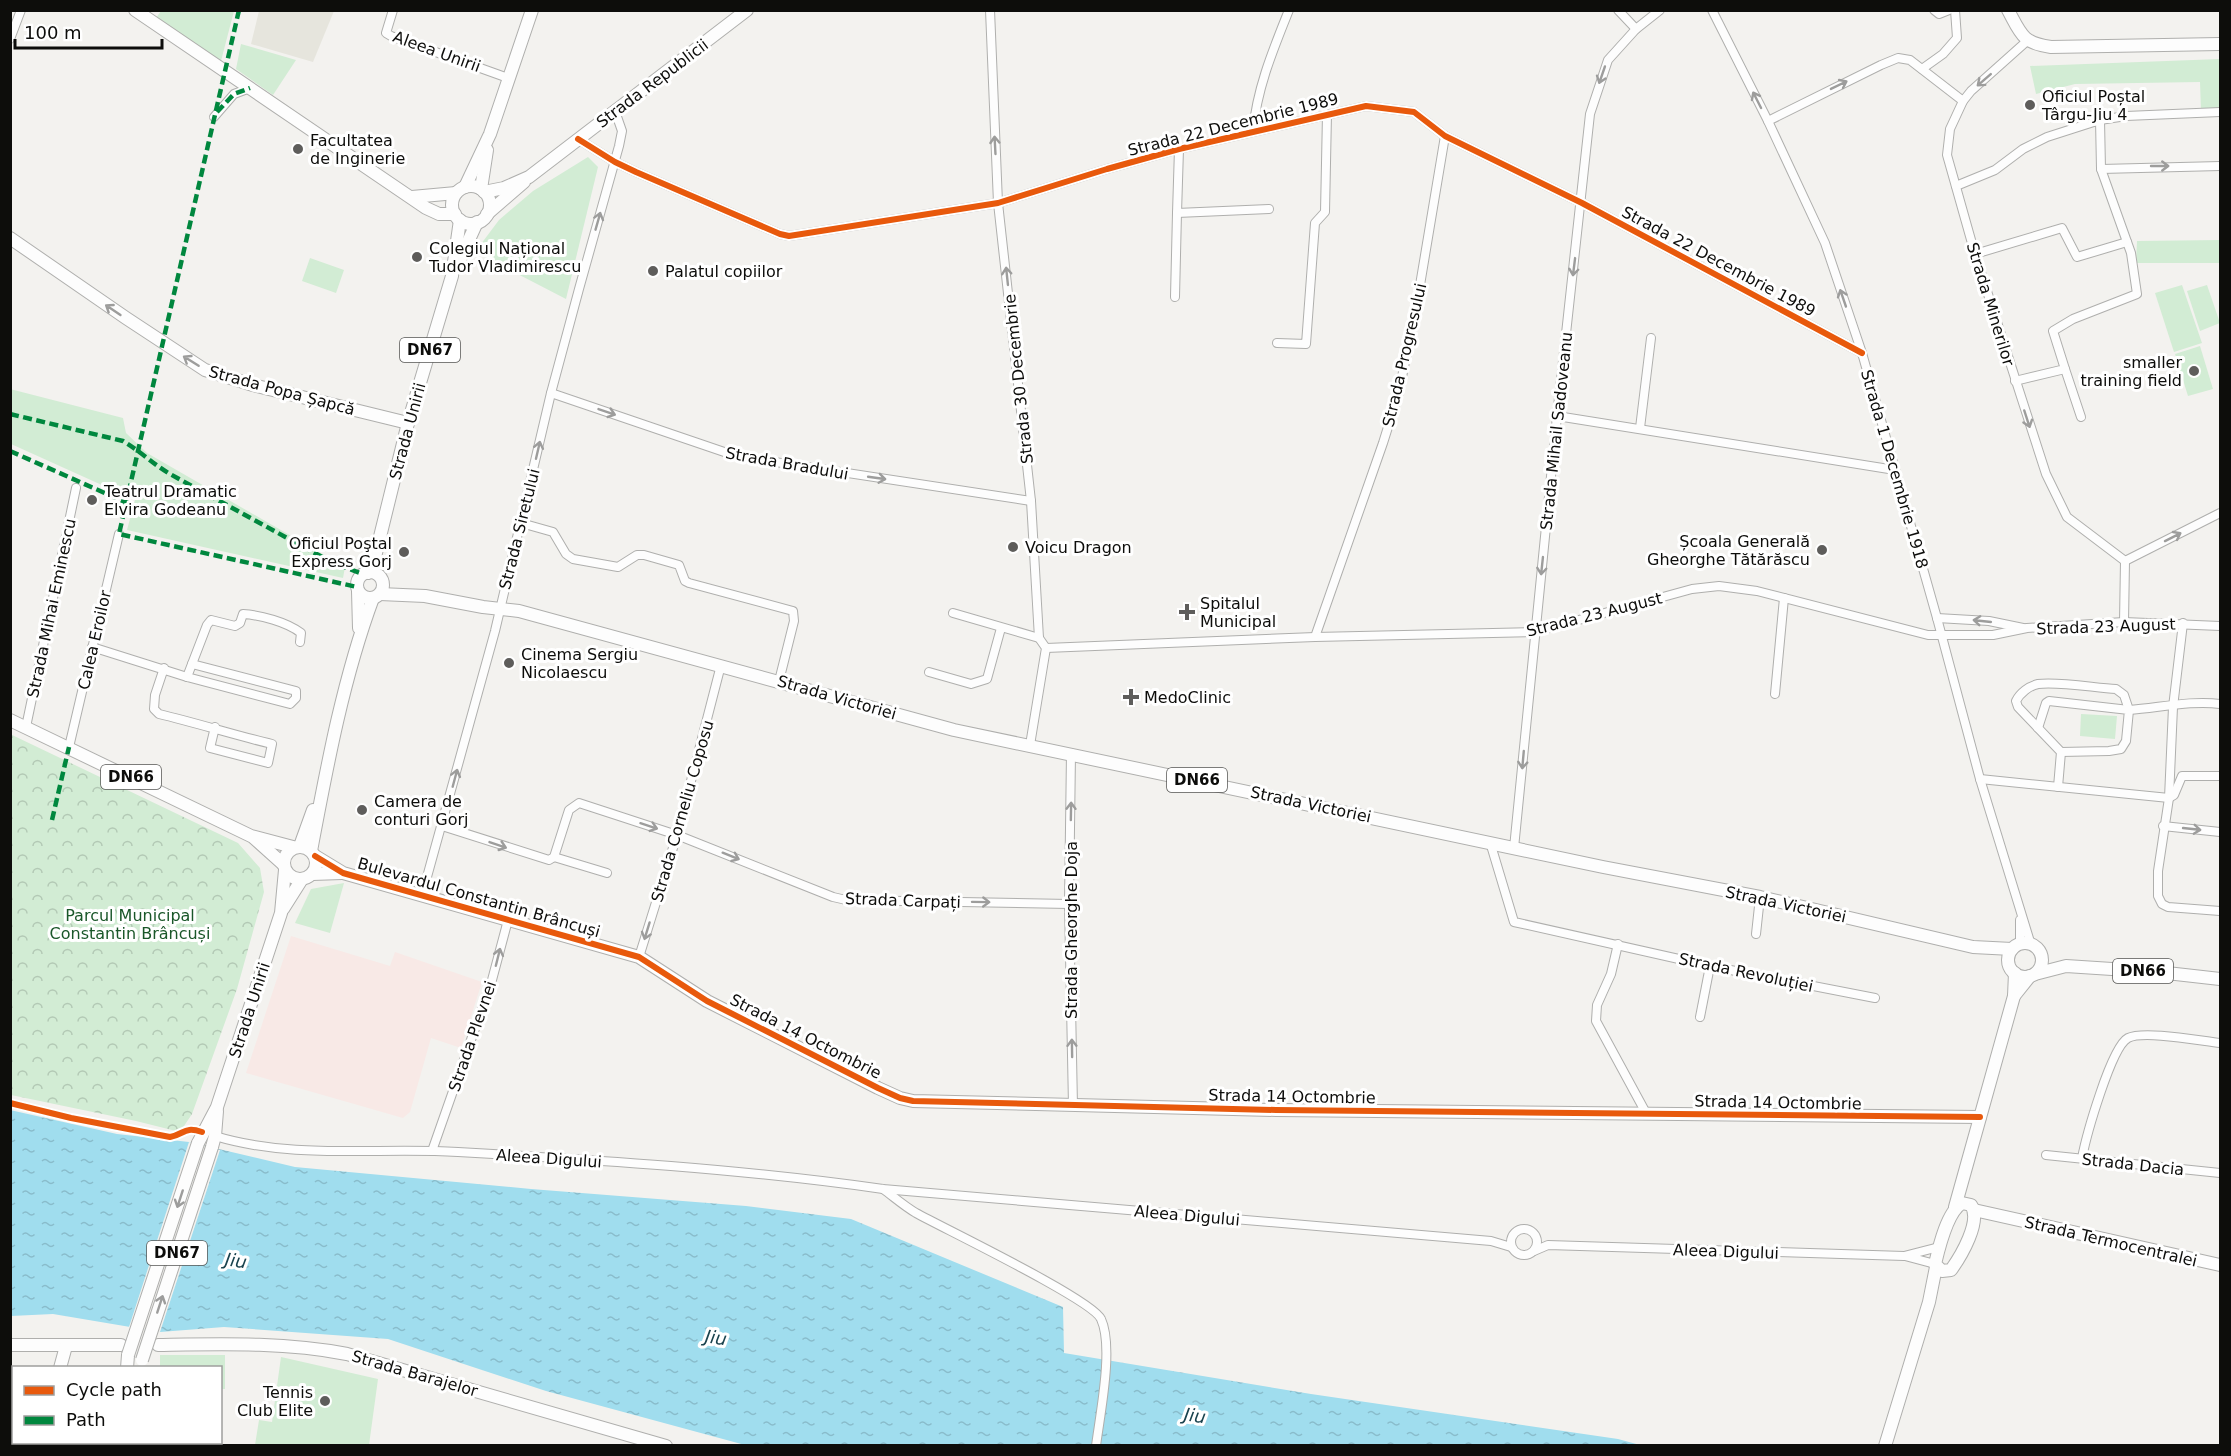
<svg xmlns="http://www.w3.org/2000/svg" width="2231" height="1456" viewBox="0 0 2231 1456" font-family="'DejaVu Sans',sans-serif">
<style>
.commercial{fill:#f8e9e6}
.built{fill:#e6e5dd}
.green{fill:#d2ecd4}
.forest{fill:url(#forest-crowns)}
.water{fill:url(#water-ripples)}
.pier{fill:#f3f2ef}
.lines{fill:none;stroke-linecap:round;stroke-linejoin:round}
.street-casing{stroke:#afafad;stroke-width:10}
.secondary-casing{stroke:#afafad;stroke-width:14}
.primary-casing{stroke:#afafad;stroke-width:14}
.street{stroke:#fdfdfd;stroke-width:8}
.secondary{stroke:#fdfdfd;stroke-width:12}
.primary{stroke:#fdfdfd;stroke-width:12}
.primary-bridge-casing{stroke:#afafad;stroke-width:14;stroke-linecap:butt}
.primary-bridge{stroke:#fdfdfd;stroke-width:12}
.quiet{stroke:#00873e;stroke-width:4.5;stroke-dasharray:9 4.5;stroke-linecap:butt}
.cycleway-casing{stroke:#fff;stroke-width:10}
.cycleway{stroke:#e8590c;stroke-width:6}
.oneway{stroke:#9d9d9c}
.poi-dot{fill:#5e5d5b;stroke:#fff;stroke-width:2}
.labels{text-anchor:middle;stroke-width:6;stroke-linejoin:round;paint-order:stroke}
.shield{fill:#fff;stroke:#565654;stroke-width:1.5}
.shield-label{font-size:15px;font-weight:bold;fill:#0d0d0b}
.street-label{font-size:16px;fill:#0d0d0b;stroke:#fff}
.poi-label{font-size:16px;fill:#0d0d0b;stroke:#fff;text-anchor:start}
.park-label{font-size:16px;fill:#1a5729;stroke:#fff}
.water-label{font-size:18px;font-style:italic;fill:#1a434e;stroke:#fff}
</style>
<defs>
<pattern id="forest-crowns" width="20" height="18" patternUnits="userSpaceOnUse" patternTransform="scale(1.5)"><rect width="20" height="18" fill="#d2ecd4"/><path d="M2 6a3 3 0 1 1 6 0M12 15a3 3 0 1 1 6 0" fill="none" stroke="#b3c9b5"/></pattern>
<pattern id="water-ripples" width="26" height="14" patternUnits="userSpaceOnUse" patternTransform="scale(1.5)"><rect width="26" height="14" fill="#a0ddee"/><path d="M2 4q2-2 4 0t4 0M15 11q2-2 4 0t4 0" fill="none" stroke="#89bccb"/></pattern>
</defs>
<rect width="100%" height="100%" fill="#f3f2ef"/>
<!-- commercial -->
<path class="commercial" d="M291 936 390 966 395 952 482 982 461 1048 431 1038 410 1112 403 1118 246 1073Z"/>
<!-- built -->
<path class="built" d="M259 11H334L313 62 251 44Z"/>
<!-- green -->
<g class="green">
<path d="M161 11H234L221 61 156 18Z"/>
<path d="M241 44 296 60 273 95 236 69Z"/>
<path d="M2220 59V110L2201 111 2200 82 2075 84 2036 94 2030 66Z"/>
<path d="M588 157 598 167 566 299 475 252 499 220 533 191Z"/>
<path d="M2220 240V263H2136L2137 241Z"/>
<path d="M310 258 344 270 336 293 302 281Z"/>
<path d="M2182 285 2202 343 2174 352 2155 293Z"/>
<path d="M2207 285 2220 323 2200 331 2187 291Z"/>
<path d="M2200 346 2213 389 2188 396 2175 354Z"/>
<path d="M10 389 123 418 126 433 147 453 345 567 343 578 127 530 135 500 11 444Z"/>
<path d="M2081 714 2117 716 2115 739 2080 736Z"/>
<path d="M344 883 330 933 295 923 311 889Z"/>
<path d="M160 1355H225V1389H221L220 1368 160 1367Z"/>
<path d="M281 1357 378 1379 369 1445H255L259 1420 272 1422Z"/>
</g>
<!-- forest -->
<path class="forest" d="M10 734 238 843 260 868 264 892 237 989 192 1114 180 1132 136 1121 11 1095Z"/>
<!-- water -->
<path class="water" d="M10 1110 117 1134 189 1142 295 1167 531 1189 746 1206 851 1219 1063 1307 1064 1353 1311 1394 1618 1439 1640 1445H745L546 1391 388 1339 224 1327 160 1332 53 1314 11 1316Z"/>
<!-- pier -->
<path class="pier" d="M189 1142 220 1150 160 1332 129 1327Z"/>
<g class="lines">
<defs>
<g id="street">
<path d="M393 10 386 33 391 36 508 78"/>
<path d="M990 10 998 203 1031 501 1039 638 1046 648 1030 745"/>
<path d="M1618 10 1636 29"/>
<path d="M1712 10 1768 121 1825 243 1862 353 1937 618 1980 779 2031 945"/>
<path d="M1934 10 1939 14 1949 10"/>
<path d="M10 39 21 10"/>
<path d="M2027 41 1971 91 1963 101 1950 129 1947 155 1975 254 2046 474 2067 517 2125 561"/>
<path d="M1922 69 1943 54 1957 38 1955 10"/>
<path d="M214 117 234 94 250 88"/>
<path d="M1768 121 1881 65 1898 58 1910 60 1963 101"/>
<path d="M1253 131C1257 88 1273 50 1289 10"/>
<path d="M578 139 615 162 636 172 780 234 789 236 998 203 1107 169 1179 149 1366 106 1414 112 1445 136 1582 203 1862 353"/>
<path d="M1179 149 1177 213 1269 209"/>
<path d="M2101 169 2220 166"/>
<path d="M1956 186 1995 170 2023 149 2047 137 2100 120 2126 116 2220 112"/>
<path d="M1975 254 2062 228 2077 257 2127 242"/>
<path d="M1175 297 1177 213"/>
<path d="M1277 343 1306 344 1315 223 1325 212 1327 114"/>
<path d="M2065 369 2081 417"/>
<path d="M2015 381 2065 369 2053 331 2073 319 2137 294 2131 253 2101 169 2100 120"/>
<path d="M551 393 736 456 1031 501"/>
<path d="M1557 416 1895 470"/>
<path d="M1640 428 1651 338"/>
<path d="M521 523 553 532 566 554 573 559 618 567 637 555H644L679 565 685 581 689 583 793 611 794 621 779 681"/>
<path d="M2125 561 2220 513"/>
<path d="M953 613 1039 638"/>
<path d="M1937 618 1989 621 2023 628"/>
<path d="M2124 622 2125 561"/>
<path d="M2183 623 2173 707 2169 798 2158 871V896L2162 904 2168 907 2220 911"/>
<path d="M1315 637 1383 443 1399 392 1418 297 1445 136"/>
<path d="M92 647 187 677 290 704 296 698V691L192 664"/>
<path d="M1046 648 1315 637 1535 632 1692 589 1719 586 1757 591 1928 635H1993L2027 628 2124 622 2220 626"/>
<path d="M164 668 155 695 154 709 159 714C197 723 234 735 272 744L268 763 210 748 215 727"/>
<path d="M929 672 971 684 987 679 1001 628"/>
<path d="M187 677 207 625 211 620 235 626 240 623 243 614C260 615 287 622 301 633L300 642"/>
<path d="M1775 694 1784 598"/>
<path d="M26 727 76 488"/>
<path d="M2038 728 2046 703 2049 701 2129 710 2126 741 2121 749 2109 751 2061 752"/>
<path d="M69 747 119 534"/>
<path d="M1071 753 1069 904 1073 1106"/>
<path d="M1980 779 2169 798 2174 795 2182 776H2220"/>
<path d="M2058 787 2061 752 2018 707 2016 701C2020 693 2029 686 2038 684 2057 681 2096 688 2116 689L2124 695 2129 710C2158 708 2192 700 2220 704"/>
<path d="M442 826 549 860 554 857 569 810 579 803 677 835 833 897 846 900 1069 904"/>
<path d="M2163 826 2220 832"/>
<path d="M1490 842 1514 922 1710 966 1875 998"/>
<path d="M1514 848 1557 416 1590 114 1608 60 1636 29 1660 10"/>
<path d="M554 857 607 873"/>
<path d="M422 895 495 631 551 393 579 289 619 146 622 131 615 111"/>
<path d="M2020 920V944"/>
<path d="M1756 934 1760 897"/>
<path d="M1618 944 1611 974 1597 1005 1596 1021 1646 1113"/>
<path d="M639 957 677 835 721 665"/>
<path d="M1700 1017 1710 966"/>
<path d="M215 1136C294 1160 377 1147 458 1152 600 1160 742 1169 883 1189L1491 1241 1511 1247"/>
<path d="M432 1151 492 980 508 920"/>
<path d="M2046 1155 2220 1173"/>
<path d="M2082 1158C2086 1137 2111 1047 2128 1038 2144 1030 2201 1041 2220 1043"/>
<path d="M883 1189C894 1197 904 1206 916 1213 945 1229 1093 1300 1101 1319 1114 1347 1100 1414 1096 1446"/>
<circle cx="1524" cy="1242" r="13"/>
<path d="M1534 1251 1548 1245 1904 1256 1939 1247"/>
<path d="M1905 1256 1935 1264"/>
<path d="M10 1445 13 1446"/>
</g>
<g id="secondary">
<path d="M135 10 426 208 439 214H455"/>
<path d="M2008 10C2021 34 2022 43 2051 47L2220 44"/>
<path d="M484 192 504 188 529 177 747 10"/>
<path d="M412 197 456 193"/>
<path d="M487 214 524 182"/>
<path d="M10 238 126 318 205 370 253 385 408 423"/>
<path d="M315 856 343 873 639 957 707 1001 878 1088 900 1098 913 1101 1276 1110 1980 1117"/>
<path d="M312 874 342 873"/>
<path d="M2014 996 2030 976"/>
<path d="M1962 1203 1971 1205C1982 1221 1961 1256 1951 1270L1942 1271 1935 1264C1939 1247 1947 1212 1962 1203Z"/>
<path d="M1955 1207 2014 996 2015 973"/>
<path d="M1974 1210 2220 1265"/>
<path d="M10 1345H121"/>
<path d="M158 1345C222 1344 284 1342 347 1354L666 1446"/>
<path d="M60 1368 66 1346"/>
<path d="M38 1446 39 1442"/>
<path d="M1885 1446 1929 1302 1936 1267"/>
</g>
<g id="primary">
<circle cx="471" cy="205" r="19"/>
<path d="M465 187 490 134 532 10"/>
<path d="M481 189 487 150"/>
<path d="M458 264 477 222"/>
<circle cx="370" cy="585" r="13"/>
<path d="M368 573 376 553 408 423 452 276 460 220"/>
<path d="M358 591 359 628"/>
<path d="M380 594 425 596 483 607 519 611 954 730 1603 867 1760 897 1973 947 2012 949"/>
<path d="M10 720 251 836 293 847"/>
<path d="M254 838 283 864"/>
<path d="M300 846 313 810"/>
<circle cx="300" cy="863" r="16"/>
<path d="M311 851C327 766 343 679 373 598"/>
<path d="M283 909 302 879"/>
<circle cx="2025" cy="960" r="17"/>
<path d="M2035 974 2066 966 2158 972 2220 979"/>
<path d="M198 1143 217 1107 281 913 285 870"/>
<path d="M212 1147 215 1136 217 1111"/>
<path d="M127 1368 128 1355"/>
<path d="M104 1446 105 1442"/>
</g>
</defs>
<!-- street casing -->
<use href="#street" class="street-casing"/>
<!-- secondary casing -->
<use href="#secondary" class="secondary-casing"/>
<!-- primary casing -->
<use href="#primary" class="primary-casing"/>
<!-- street -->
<use href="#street" class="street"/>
<!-- secondary -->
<use href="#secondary" class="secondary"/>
<!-- primary -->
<use href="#primary" class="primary"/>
<defs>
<g id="primary-bridge">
<path d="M128 1355 198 1143"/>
<path d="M142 1360 212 1147"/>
</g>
</defs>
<!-- primary-bridge casing -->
<use href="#primary-bridge" class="primary-bridge-casing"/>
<!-- primary-bridge -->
<use href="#primary-bridge" class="primary-bridge"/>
<!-- quiet -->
<g class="quiet">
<path d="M239 10 119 534 357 587"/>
<path d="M217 112 234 94 250 88"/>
<path d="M10 414 123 441C140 451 153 464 170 474L333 563 363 574"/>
<path d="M10 451 125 502"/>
<path d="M52 820 69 747"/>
</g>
<defs>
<g id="cycleway">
<path d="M578 139 615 162 636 172 780 234 789 236 998 203 1107 169 1179 149 1366 106 1414 112 1445 136 1582 203 1862 353"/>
<path d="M315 856 343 873 639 957 707 1001 878 1088 900 1098 913 1101 1276 1110 1980 1117"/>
<path d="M10 1103 71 1118 170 1137C185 1134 184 1126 202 1132"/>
</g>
</defs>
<!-- cycleway casing -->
<use href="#cycleway" class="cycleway-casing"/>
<!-- cycleway -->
<use href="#cycleway" class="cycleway"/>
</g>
<!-- one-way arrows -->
<defs><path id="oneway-shaft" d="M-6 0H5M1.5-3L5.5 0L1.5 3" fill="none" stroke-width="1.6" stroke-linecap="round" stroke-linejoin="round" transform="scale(1.5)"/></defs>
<g class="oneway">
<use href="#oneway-shaft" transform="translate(1602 75) rotate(109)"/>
<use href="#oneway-shaft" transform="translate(1984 80) rotate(139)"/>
<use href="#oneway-shaft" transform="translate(1839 85) rotate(-26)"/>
<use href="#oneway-shaft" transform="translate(1757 100) rotate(-117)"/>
<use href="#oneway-shaft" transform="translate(995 145) rotate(-93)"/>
<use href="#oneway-shaft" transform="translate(2160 166)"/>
<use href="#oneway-shaft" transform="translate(598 221) rotate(-74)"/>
<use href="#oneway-shaft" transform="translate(1574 267) rotate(97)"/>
<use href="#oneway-shaft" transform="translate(1007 276) rotate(-96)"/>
<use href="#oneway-shaft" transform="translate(1843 298) rotate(-109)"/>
<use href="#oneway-shaft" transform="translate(113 310) rotate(-146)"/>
<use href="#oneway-shaft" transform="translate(191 361) rotate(-148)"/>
<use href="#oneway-shaft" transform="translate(607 412) rotate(19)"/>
<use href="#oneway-shaft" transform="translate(2027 419) rotate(72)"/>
<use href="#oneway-shaft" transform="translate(538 450) rotate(-77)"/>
<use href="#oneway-shaft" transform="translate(877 478) rotate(8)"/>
<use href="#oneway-shaft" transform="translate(2173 537) rotate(-27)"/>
<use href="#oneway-shaft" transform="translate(1542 566) rotate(96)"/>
<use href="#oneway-shaft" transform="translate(1982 621) rotate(-174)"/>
<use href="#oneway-shaft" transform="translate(1523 760) rotate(95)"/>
<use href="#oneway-shaft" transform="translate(455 778) rotate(-75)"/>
<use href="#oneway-shaft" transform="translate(1071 811) rotate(-89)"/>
<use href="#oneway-shaft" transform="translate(649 826) rotate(18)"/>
<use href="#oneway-shaft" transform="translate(2192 829) rotate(6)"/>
<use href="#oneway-shaft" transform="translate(498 845) rotate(19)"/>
<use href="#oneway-shaft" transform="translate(731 856) rotate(22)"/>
<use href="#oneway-shaft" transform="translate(981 902) rotate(1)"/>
<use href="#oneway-shaft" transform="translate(647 931) rotate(107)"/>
<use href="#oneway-shaft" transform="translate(498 957) rotate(-76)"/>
<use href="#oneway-shaft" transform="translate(1072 1048) rotate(-91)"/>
<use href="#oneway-shaft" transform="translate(180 1199) rotate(108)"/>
<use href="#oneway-shaft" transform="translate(160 1304) rotate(-72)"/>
</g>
<!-- markers -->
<g class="poi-dot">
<circle cx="2030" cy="105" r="6"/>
<circle cx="298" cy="149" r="6"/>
<circle cx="417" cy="257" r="6"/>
<circle cx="653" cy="271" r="6"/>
<circle cx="2194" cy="371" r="6"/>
<circle cx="92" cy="500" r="6"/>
<circle cx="1013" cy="547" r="6"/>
<circle cx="1822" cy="550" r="6"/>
<circle cx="404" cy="552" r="6"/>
<path d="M1184 603h6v6h6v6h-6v6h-6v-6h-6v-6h6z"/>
<circle cx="509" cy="663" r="6"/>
<path d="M1128 688h6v6h6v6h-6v6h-6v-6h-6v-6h6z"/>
<circle cx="362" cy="810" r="6"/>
<circle cx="325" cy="1401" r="6"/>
</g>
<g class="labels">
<!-- shield labels -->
<g class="shield">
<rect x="400" y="338" width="60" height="24" rx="4.5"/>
<rect x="101" y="765" width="60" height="24" rx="4.5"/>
<rect x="1167" y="768" width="60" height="24" rx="4.5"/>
<rect x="2113" y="959" width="60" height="24" rx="4.5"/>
<rect x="147" y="1241" width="60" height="24" rx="4.5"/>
</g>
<g class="shield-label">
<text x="430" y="355">DN67</text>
<text x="131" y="782">DN66</text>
<text x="1197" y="785">DN66</text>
<text x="2143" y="976">DN66</text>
<text x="177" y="1258">DN67</text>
</g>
<!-- street labels -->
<g class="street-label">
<text transform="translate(437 51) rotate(20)" y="6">Aleea Unirii</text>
<text transform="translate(652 83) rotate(-37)" y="6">Strada Republicii</text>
<text transform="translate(1233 124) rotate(-14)" y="6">Strada 22 Decembrie 1989</text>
<text transform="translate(1719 261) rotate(28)" y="6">Strada 22 Decembrie 1989</text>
<text transform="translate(1991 304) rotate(73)" y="6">Strada Minerilor</text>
<text transform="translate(1404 355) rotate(-77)" y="6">Strada Progresului</text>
<text transform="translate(1018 379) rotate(-96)" y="6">Strada 30 Decembrie</text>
<text transform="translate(282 390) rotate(15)" y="6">Strada Popa Șapcă</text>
<text transform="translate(407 431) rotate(-75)" y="6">Strada Unirii</text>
<text transform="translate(1556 431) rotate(-84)" y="6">Strada Mihail Sadoveanu</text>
<text transform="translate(787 463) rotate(10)" y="6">Strada Bradului</text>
<text transform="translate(1895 469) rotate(74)" y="6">Strada 1 Decembrie 1918</text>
<text transform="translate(519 529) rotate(-76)" y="6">Strada Siretului</text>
<text transform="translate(51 608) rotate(-78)" y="6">Strada Mihai Eminescu</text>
<text transform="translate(1594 614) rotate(-14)" y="6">Strada 23 August</text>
<text transform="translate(2106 626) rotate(-2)" y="6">Strada 23 August</text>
<text transform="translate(94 640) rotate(-77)" y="6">Calea Eroilor</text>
<text transform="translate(837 697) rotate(16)" y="6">Strada Victoriei</text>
<text transform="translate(1311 804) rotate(12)" y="6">Strada Victoriei</text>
<text transform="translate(682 811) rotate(-74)" y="6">Strada Corneliu Coposu</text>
<text transform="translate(479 897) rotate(16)" y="6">Bulevardul Constantin Brâncuși</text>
<text transform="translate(903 900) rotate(2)" y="6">Strada Carpați</text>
<text transform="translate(1786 904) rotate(12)" y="6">Strada Victoriei</text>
<text transform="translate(1071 930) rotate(-90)" y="6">Strada Gheorghe Doja</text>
<text transform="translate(1746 972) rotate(12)" y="6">Strada Revoluției</text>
<text transform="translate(249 1010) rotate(-72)" y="6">Strada Unirii</text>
<text transform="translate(472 1036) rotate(-71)" y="6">Strada Plevnei</text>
<text transform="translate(806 1036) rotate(27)" y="6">Strada 14 Octombrie</text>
<text transform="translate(1292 1096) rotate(1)" y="6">Strada 14 Octombrie</text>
<text transform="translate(1778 1102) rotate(1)" y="6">Strada 14 Octombrie</text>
<text transform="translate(549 1158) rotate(4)" y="6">Aleea Digului</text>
<text transform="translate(2133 1164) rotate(6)" y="6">Strada Dacia</text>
<text transform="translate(1187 1215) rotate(5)" y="6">Aleea Digului</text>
<text transform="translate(2111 1241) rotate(13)" y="6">Strada Termocentralei</text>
<text transform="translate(1726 1251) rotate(2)" y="6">Aleea Digului</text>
<text transform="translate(415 1373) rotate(16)" y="6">Strada Barajelor</text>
</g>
<!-- poi labels -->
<g class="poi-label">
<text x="2042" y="102">Oficiul Poștal<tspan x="2042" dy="18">Târgu-Jiu 4</tspan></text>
<text x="310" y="146">Facultatea<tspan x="310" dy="18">de Inginerie</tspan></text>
<text x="429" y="254">Colegiul Național<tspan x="429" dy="18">Tudor Vladimirescu</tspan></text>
<text x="665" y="277">Palatul copiilor</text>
<text x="2182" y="368" text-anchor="end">smaller<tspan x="2182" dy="18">training field</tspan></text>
<text x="104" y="497">Teatrul Dramatic<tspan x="104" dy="18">Elvira Godeanu</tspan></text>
<text x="1810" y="547" text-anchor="end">Școala Generală<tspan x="1810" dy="18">Gheorghe Tătărăscu</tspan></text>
<text x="392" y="549" text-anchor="end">Oficiul Poştal<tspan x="392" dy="18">Express Gorj</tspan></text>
<text x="1025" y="553">Voicu Dragon</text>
<text x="1200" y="609">Spitalul<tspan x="1200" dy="18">Municipal</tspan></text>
<text x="521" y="660">Cinema Sergiu<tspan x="521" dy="18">Nicolaescu</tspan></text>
<text x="1144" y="703">MedoClinic</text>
<text x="374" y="807">Camera de<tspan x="374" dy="18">conturi Gorj</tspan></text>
<text x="313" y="1398" text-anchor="end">Tennis<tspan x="313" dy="18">Club Elite</tspan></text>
</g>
<!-- park labels -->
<g class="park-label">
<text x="130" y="921">Parcul Municipal<tspan x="130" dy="18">Constantin Brâncuși</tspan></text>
</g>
<!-- water labels -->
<g class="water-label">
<text transform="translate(236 1261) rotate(9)" y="6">Jiu</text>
<text transform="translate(716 1338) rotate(9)" y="6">Jiu</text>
<text transform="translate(1195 1416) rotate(9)" y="6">Jiu</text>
</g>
</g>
<!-- border -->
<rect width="2231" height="1456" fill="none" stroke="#0d0d0b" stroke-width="24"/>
<!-- legend -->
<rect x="12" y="1366" width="210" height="78" fill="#ffffff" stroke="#9e9e9d" stroke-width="1.5"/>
<rect x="24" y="1386" width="30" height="9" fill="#e8590c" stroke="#9e9e9d" stroke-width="1.5"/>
<text x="66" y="1396" font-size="18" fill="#0d0d0b">Cycle path</text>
<rect x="24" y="1416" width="30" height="9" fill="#00873e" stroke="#9e9e9d" stroke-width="1.5"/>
<text x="66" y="1426" font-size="18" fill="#0d0d0b">Path</text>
<!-- scale -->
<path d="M15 39v9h147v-9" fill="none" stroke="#0d0d0b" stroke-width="3"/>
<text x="24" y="39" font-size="18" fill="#0d0d0b" stroke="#ffffff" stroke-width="4.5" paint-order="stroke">100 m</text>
</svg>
